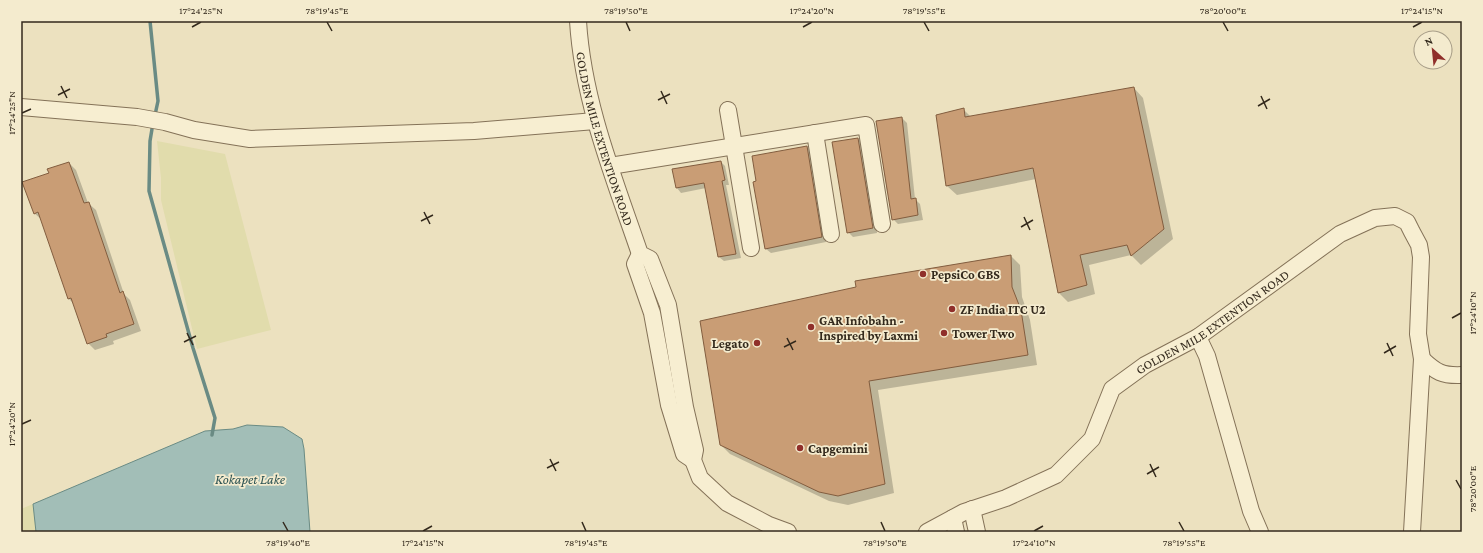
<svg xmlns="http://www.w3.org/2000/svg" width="1483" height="553" viewBox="0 0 1483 553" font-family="'Crimson Pro',serif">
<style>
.farmland{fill:#e1dcac}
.water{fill:#a2beb7;stroke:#6a8b84}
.shadow{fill:#0003}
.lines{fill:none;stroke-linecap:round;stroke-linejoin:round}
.stream{stroke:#6a8b84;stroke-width:3.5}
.building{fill:#c99d75;stroke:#825d3f}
.minor-casing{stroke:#847258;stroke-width:18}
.minor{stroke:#f7eed1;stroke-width:16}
.ticks{fill:none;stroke:#33291c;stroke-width:1.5}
.poi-dot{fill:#902f2a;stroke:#f4ebce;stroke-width:1.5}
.labels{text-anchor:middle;stroke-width:3.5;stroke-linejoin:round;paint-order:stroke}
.street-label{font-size:13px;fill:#33291c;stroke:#f4ebce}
.poi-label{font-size:13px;font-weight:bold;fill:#33291c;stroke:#f4ebce;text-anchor:start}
.water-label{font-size:14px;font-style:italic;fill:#2c5353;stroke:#f4ebce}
.neatline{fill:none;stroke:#33291c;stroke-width:1.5}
.ticks-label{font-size:10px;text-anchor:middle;fill:#33291c}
</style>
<rect width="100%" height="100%" fill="#ece1bf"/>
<!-- farmland -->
<g class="farmland">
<path d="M157 141 225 154 271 330 197 349 161 200V178Z"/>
<path d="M33 504 36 532H21V509Z"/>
</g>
<!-- water -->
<path class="water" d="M247 425 283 427 302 439 304 449 310 532H36L33 504 205 431 233 429Z"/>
<!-- shadow -->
<g class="shadow">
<path d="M1134 88 1143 98 1173 239 1141 265 1131 255 1089 265 1095 294 1068 302 1059 293 1036 179 957 195 947 186 937 116 963 109 971 117Z"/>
<path d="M902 118 907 123 915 199 920 204 923 220 898 224 893 219 890 194 887 192 877 122Z"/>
<path d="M858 139 863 143 877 233 853 237 848 232Z"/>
<path d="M807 147 811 151 826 242 771 253 766 249 754 183Z"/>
<path d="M721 162 725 166 729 185H726L741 258 724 261 719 257 706 188 681 193 677 188 673 169Z"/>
<path d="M69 163 76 170 88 203 96 210 124 294 130 300 141 331 113 341 114 344 95 350 88 343 74 304 69 299 42 220 34 213 50 174Z"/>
<path d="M1011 256 1020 265 1022 297 1030 320 1037 365 878 390 894 493 848 505 829 501 730 454 721 445Z"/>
</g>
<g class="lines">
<!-- stream -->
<g class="stream">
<path d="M150 21 158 101 155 115"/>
<path d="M153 123 150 141 149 191 193 348 215 418 212 435"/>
</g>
</g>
<!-- building -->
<g class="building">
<path d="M1134 87 1164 229 1131 256 1127 245 1080 255 1087 285 1058 293 1033 168 946 186 936 115 964 108 965 117Z"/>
<path d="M902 117 911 199 916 198 918 215 892 220 876 121Z"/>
<path d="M858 138 873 228 847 233 832 142Z"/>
<path d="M807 146 822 237 765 249 753 182 756 181 752 156Z"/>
<path d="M721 161 725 180 722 181 736 254 718 257 704 183 676 188 672 169Z"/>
<path d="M69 162 84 203 89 202 120 293 123 291 134 324 106 334 107 337 87 344 71 298 68 299 38 212 34 214 22 182 49 173 47 169Z"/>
<path d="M1011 255 1012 287 1021 310 1028 355 869 381 885 484 838 496 819 492 720 445 700 321 856 287 855 281Z"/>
</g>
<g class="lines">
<defs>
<g id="minor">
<path id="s1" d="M578 21C583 102 614 178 640 254L650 259 668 305 685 407 695 450 693 460 700 478 727 503 769 525 788 532"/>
<path d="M21 107 137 117 165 122 194 130 250 139 474 131 595 121"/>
<path d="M728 110 751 248"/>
<path d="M815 133 831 234"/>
<path d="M610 166 866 125 882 224"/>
<path d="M640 254 635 264 652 313 669 405 684 454 693 460"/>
<path d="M1198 337 1207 356 1251 511 1260 532"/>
<path d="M1422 359C1436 372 1442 376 1462 375"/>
<path d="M972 509 977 532"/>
<path d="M953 518 956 532"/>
<path id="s2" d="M927 532 964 512 1006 498 1056 475 1092 439 1112 389 1145 365 1198 337 1340 234 1375 218 1395 216 1407 222 1412 232 1419 245 1421 257 1418 334 1422 359 1412 532"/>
</g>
</defs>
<!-- minor casing -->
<use href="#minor" class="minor-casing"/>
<!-- minor -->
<use href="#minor" class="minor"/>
</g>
<!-- ticks -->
<path class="ticks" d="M327 22 332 31M626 22 630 31M924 22 929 31M1223 22 1228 31M192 27 201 22M803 27 812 22M1413 27 1422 22M61 86 67 98M661 91 667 104M58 95 70 89M1261 96 1267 109M658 100 670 94M1258 106 1270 99M22 113 31 109M424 212 430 224M1024 217 1030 230M421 221 433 215M1021 227 1033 220M1452 318 1461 313M187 333 193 345M787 338 793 350M184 342 196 336M1387 343 1393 356M784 347 796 341M1384 353 1396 346M22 424 31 420M550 459 556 471M1150 464 1156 477M547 468 559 462M1147 474 1159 467M1456 480 1461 489M283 522 288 531M582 522 586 531M881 522 885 531M1179 522 1184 531M423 531 432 526M1034 531 1043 526"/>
<!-- markers -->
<g class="poi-dot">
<circle cx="923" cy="274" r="4"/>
<circle cx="952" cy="309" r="4"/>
<circle cx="811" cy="327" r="4"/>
<circle cx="944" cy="333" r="4"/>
<circle cx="757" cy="343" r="4"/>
<circle cx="800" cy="448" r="4"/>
</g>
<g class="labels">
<!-- street labels -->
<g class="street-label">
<text dy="5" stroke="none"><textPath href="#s1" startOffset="121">GOLDEN MILE EXTENTION ROAD</textPath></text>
<text dy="5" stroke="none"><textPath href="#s2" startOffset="367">GOLDEN MILE EXTENTION ROAD</textPath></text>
</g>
<!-- poi labels -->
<g class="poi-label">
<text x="931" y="279">PepsiCo GBS</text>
<text x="960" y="314">ZF India ITC U2</text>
<text x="819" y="325">GAR Infobahn -<tspan x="819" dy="15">Inspired by Laxmi</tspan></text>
<text x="952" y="338">Tower Two</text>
<text x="749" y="348" text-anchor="end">Legato</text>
<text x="808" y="453">Capgemini</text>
</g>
<!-- water labels -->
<g class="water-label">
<text x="250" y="484">Kokapet Lake</text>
</g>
</g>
<!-- border -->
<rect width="1483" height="553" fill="none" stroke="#f4ebce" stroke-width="44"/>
<!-- north arrow -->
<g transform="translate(1433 50) rotate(333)"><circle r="19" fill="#f4ebce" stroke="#a79d87"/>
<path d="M0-3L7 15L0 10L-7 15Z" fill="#902f2a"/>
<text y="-6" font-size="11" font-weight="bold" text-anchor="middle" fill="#33291c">N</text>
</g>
<rect x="22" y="22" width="1439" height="509" class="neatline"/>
<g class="ticks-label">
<text x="201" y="14">17°24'25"N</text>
<text x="327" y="14">78°19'45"E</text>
<text x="626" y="14">78°19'50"E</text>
<text x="812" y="14">17°24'20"N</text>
<text x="924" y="14">78°19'55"E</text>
<text x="1223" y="14">78°20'00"E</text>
<text x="1422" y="14">17°24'15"N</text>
<text transform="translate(11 113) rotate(-90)" y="4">17°24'25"N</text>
<text transform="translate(1472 313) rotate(-90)" y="4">17°24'10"N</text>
<text transform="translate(11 424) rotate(-90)" y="4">17°24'20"N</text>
<text transform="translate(1472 489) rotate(-90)" y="4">78°20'00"E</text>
<text x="288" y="546">78°19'40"E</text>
<text x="423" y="546">17°24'15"N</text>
<text x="586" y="546">78°19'45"E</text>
<text x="885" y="546">78°19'50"E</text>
<text x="1034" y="546">17°24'10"N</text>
<text x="1184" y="546">78°19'55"E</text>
</g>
</svg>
